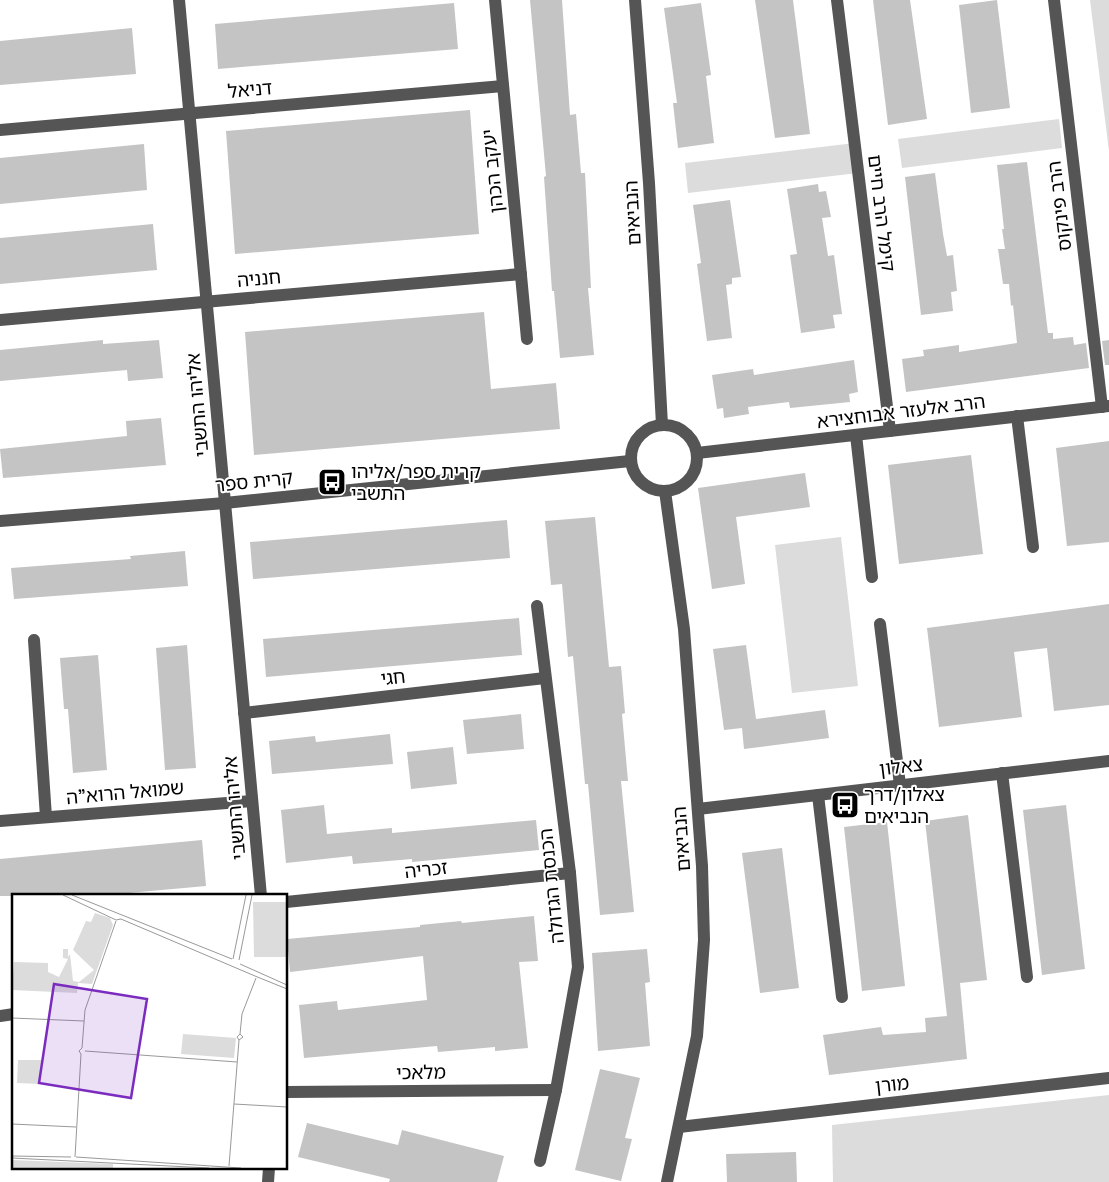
<svg xmlns="http://www.w3.org/2000/svg" width="1109" height="1182" viewBox="0 0 1109 1182" font-family="'Space Grotesk','Noto Sans Hebrew',sans-serif">
<style>
.green{fill:#dcdcdc}
.building{fill:#c4c4c4}
.lines{fill:none;stroke-linecap:round;stroke-linejoin:round}
.minor{stroke:#555;stroke-width:12}
.labels{text-anchor:middle;stroke-width:4;stroke-linejoin:round;paint-order:stroke}
.street-label{font-size:19px;fill:#000;stroke:#fff}
.poi-label{font-size:19px;fill:#000;stroke:#fff;text-anchor:start}
.inset-road{fill:none;stroke:#999;stroke-width:1}
.view{fill:#7b2cbf;fill-opacity:0.15;stroke:#7b2cbf;stroke-width:2.5}
.inset-edge{fill:none;stroke:#000;stroke-width:2.5}
</style>
<rect width="100%" height="100%" fill="#fff"/>
<!-- green -->
<g class="green">
<path d="M1090 0H1109V151Z"/>
<path d="M1059 119 1062 148 902 168 898 139Z"/>
<path d="M855 143 858 173 688 193 685 163Z"/>
<path d="M841 537 858 686 792 693 775 545Z"/>
<path d="M1109 1095V1182H833L832 1125Z"/>
</g>
<!-- building -->
<g class="building">
<path d="M530 0H562L570 115 576 114 581 173H585L591 288H588L594 355 560 358 554 291H552L544 177 546 176Z"/>
<path d="M755 0H793L810 134 775 138Z"/>
<path d="M873 0H910L927 119 888 125Z"/>
<path d="M997 0 1010 108 971 113 959 5Z"/>
<path d="M454 3 458 49 218 69 215 24Z"/>
<path d="M701 3 711 75 706 76 714 143 678 148 673 103H677L664 8Z"/>
<path d="M132 28 136 74 0 85V41Z"/>
<path d="M470 110 479 234 235 254 226 131Z"/>
<path d="M144 144 147 190 0 204V158Z"/>
<path d="M1027 162 1048 333H1053V339L1073 337 1074 345 1086 343 1089 368 906 392 902 359 924 356 923 350 959 345V352L1017 343 1013 305 1011 306 1009 284H1003L998 249H1005L1002 229H1004L997 165Z"/>
<path d="M935 173 943 234 947 256 953 255 957 291 951 292 953 311 921 315 905 177Z"/>
<path d="M818 184 819 192 826 191 831 217 822 218 828 256 834 255 842 314 833 315 835 328 801 333 790 255 797 254 787 189Z"/>
<path d="M730 200 741 277 732 278V284L726 285 732 338 707 341 697 264 701 263 693 205Z"/>
<path d="M153 224 157 270 0 284V238Z"/>
<path d="M484 312 491 389 556 383 560 429 254 455 245 332Z"/>
<path d="M103 340V344L159 340 163 378 128 381 127 370 0 381V350Z"/>
<path d="M1109 340V365H1105L1102 341Z"/>
<path d="M854 360 858 392 849 394 850 402 790 408 789 402 748 407 749 414 724 418 723 408 717 409 712 375 753 369 754 375Z"/>
<path d="M161 418 166 465 3 478 0 449 127 436 126 421Z"/>
<path d="M1109 441V542L1067 546 1056 448Z"/>
<path d="M971 455 983 554 899 564 888 465Z"/>
<path d="M805 473 810 507 736 517 745 584 712 589 698 488Z"/>
<path d="M595 517 609 667 621 666 625 713 622 714 628 781H621L634 912 600 915 588 784H585L573 656 568 657 562 584 551 585 545 521Z"/>
<path d="M507 520 510 558 253 579 250 542Z"/>
<path d="M185 551 188 586 14 599 11 568 131 559 130 556Z"/>
<path d="M1109 604V705L1054 711 1047 648 1014 652 1022 717 939 727 927 628Z"/>
<path d="M519 618 522 655 266 677 263 639Z"/>
<path d="M187 645 196 768 165 770 156 648Z"/>
<path d="M746 645 756 719 825 710 829 738 744 749 742 728 724 730 713 649Z"/>
<path d="M98 655 107 770 73 773 68 709H64L60 658Z"/>
<path d="M521 714 524 749 467 754 463 720Z"/>
<path d="M390 734 393 764 272 774 269 741 315 736 316 742Z"/>
<path d="M453 747 457 784 411 789 407 752Z"/>
<path d="M324 805 327 834 392 828V833L536 820 539 850 412 862V859L353 864 352 856 286 863 281 810Z"/>
<path d="M1066 805 1085 969 1042 975 1023 810Z"/>
<path d="M968 815 987 980 960 983 967 1059 829 1075 823 1035 881 1027 883 1035 926 1032 925 1018 947 1016 925 821Z"/>
<path d="M887 822 905 986 862 991 844 827Z"/>
<path d="M202 840 206 886 95 896H0V859Z"/>
<path d="M782 848 799 988 760 993 742 853Z"/>
<path d="M534 916 538 961 519 962 528 1048 495 1051V1047L438 1052 437 1046 304 1058 299 1005 337 1001 338 1010 427 1000 423 956 290 972 287 939 420 927V925L461 921 462 923Z"/>
<path d="M647 949 650 982 645 983 650 1046 598 1051 592 953Z"/>
<path d="M600 1069 640 1078 625 1138 632 1139 621 1181 575 1170Z"/>
<path d="M307 1123 398 1145 402 1130 504 1156 497 1182H389L390 1179 298 1157Z"/>
<path d="M796 1152 797 1182H727L726 1154Z"/>
</g>
<g class="lines">
<!-- minor -->
<g class="minor">
<path d="M179 0 261 896"/>
<path d="M495 0 527 339"/>
<path d="M635 0 649 183 662 425"/>
<path d="M837 0 890 431"/>
<path d="M1054 0 1102 407"/>
<path d="M0 130 503 86"/>
<path d="M0 320 521 274"/>
<path d="M1017 416 1033 547"/>
<circle cx="664" cy="458" r="33"/>
<path d="M856 435 872 577"/>
<path d="M697 453 1109 406"/>
<path d="M665 491 684 629 702 866 704 940 697 1036 667 1182"/>
<path d="M0 521 225 503 630 461"/>
<path d="M537 606 570 873 578 967 556 1090 540 1161"/>
<path d="M880 624 900 785"/>
<path d="M34 640 46 817"/>
<path d="M244 713 545 678"/>
<path d="M1002 773 1027 977"/>
<path d="M818 795 842 997"/>
<path d="M698 809 1109 761"/>
<path d="M0 821 252 801"/>
<path d="M286 902 570 873"/>
<path d="M0 1016 14 1014"/>
<path d="M286 1092 556 1090"/>
<path d="M679 1127 1109 1078"/>
<path d="M268 1182 269 1168"/>
</g>
</g>
<!-- icons -->
<defs>
<symbol id="bus-square" viewBox="-11 -11 22 22"><rect x="-9" y="-9" width="18" height="18" rx="4" fill="#000" stroke="#fff"/><path d="M-5-6H5V4H4V6H2V4H-2V6H-4V4H-5ZM-3.5-4V0h7V-4ZM-3.5 1.2v1.5H-2V1.2ZM2 1.2v1.5H3.5V1.2Z" fill="#fff"/></symbol>
</defs>
<g fill-rule="evenodd">
<use href="#bus-square" x="316" y="466" width="32" height="32"/>
<use href="#bus-square" x="829" y="789" width="32" height="32"/>
</g>
<g class="labels">
<!-- street labels -->
<g class="street-label">
<text transform="translate(250 89) rotate(-5)" y="7">דניאל</text>
<text transform="translate(492 171) rotate(-96)" y="7">יעקב הכהן</text>
<text transform="translate(1059 206) rotate(-97)" y="7">הרב פינקוס</text>
<text transform="translate(632 213) rotate(-93)" y="7">הנביאים</text>
<text transform="translate(882 213) rotate(83)" y="7">קימל הרב חיים</text>
<text transform="translate(259 278) rotate(-5)" y="7">חנניה</text>
<text transform="translate(197 405) rotate(-95)" y="7">אליהו התשבי</text>
<text transform="translate(901 411) rotate(-7)" y="7">הרב אלעזר אבוחצירא</text>
<text transform="translate(254 481) rotate(-6)" y="7">קרית ספר</text>
<text transform="translate(393 677) rotate(-6)" y="7">חגי</text>
<text transform="translate(901 766) rotate(-7)" y="7">צאלון</text>
<text transform="translate(125 792) rotate(-5)" y="7">שמואל הרוא"ה</text>
<text transform="translate(234 808) rotate(-95)" y="7">אליהו התשבי</text>
<text transform="translate(681 839) rotate(-94)" y="7">הנביאים</text>
<text transform="translate(426 869) rotate(-6)" y="7">זכריה</text>
<text transform="translate(551 886) rotate(-96)" y="7">הכנסת הגדולה</text>
<text transform="translate(421 1072) rotate(-1)" y="7">מלאכי</text>
<text transform="translate(892 1084) rotate(-6)" y="7">מורן</text>
</g>
<!-- poi labels -->
<g class="poi-label">
<text x="351" y="478">קרית ספר/אליהו<tspan x="351" dy="22">התשבי</tspan></text>
<text x="864" y="801">צאלון/דרך<tspan x="864" dy="22">הנביאים</tspan></text>
</g>
</g>
<!-- overview -->
<g transform="translate(12 894)">
<rect width="275" height="275" fill="#fff"/>
<path d="M241 8H275V63H242ZM83 19 98 24 101 31 80 90 66 89 65 99 0 96 2 68 36 69V78L47 83 56 65 51 64V55H56V63L58 60 61 87 67 88 82 76 61 56 74 27 79 28ZM171 140 224 144 222 164 169 160ZM6 166H29L28 190 5 189ZM0 266 101 270V274H0Z" fill="#dcdcdc"/>
<path class="inset-road" d="M51 1 104 26 109 25M60 1 220 65M109 25 243 82M221 65 234 1M227 66 240 1M228 70 275 91M243 82 275 95M0 124 72 127M227 146 231 143 228 140 230 120 244 84M73 157 225 168M222 210 275 213M0 230 64 233M0 262 59 263M63 263 69 160 67 157 70 154 73 116 104 27M64 263 229 274M0 264 197 274M217 272 227 146 225 143 228 140"/>
<path class="view" d="M42 90 135 105 119 204 27 189Z"/>
<rect width="275" height="275" class="inset-edge"/>
</g>
</svg>
